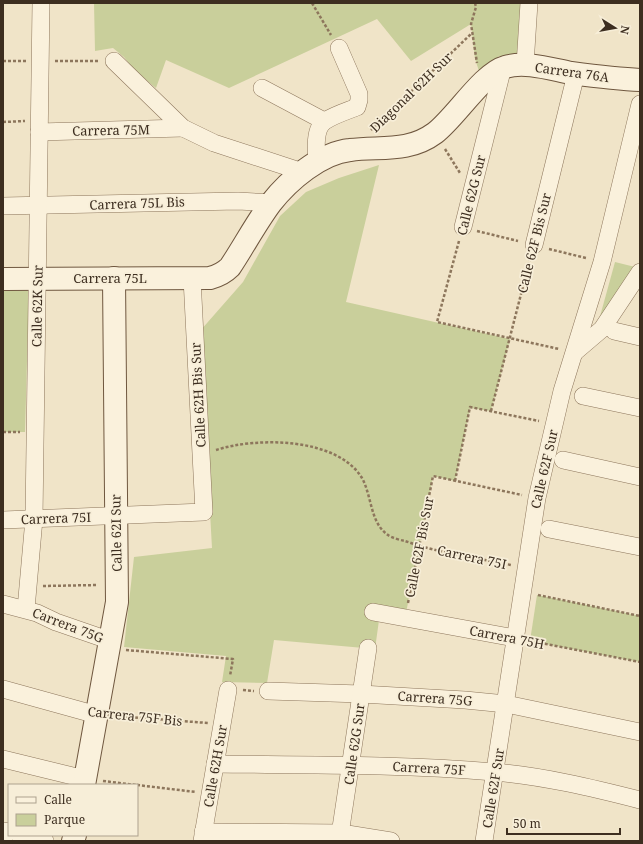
<svg xmlns="http://www.w3.org/2000/svg" width="643" height="844" viewBox="0 0 643 844" font-family="'Noto Serif',serif">
<style>
.green{fill:#c9cf9b}
.lines{fill:none;stroke-linecap:round;stroke-linejoin:round}
.street-casing{stroke:#8d765c;stroke-width:18}
.secondary-casing{stroke:#6f573f;stroke-width:24}
.path{stroke:#8d765c;stroke-width:2.5;stroke-dasharray:3 2;stroke-linecap:butt}
.street{stroke:#faf1dc;stroke-width:17}
.secondary{stroke:#faf1dc;stroke-width:22}
.labels{text-anchor:middle;stroke-width:3.5;stroke-linejoin:round;paint-order:stroke}
.street-label{font-size:13px;fill:#3d2e20;stroke:#f7eed8}
</style>
<rect width="100%" height="100%" fill="#f0e4c8"/>
<!-- green -->
<g class="green">
<path d="M94 3H521L519 57 499 56 480 74 475 59 471 24 411 61 377 19 229 88 166 60 156 88 135 71 124 57 113 48 95 51Z"/>
<path d="M379 165 346 302 510 339 491 411 470 408 455 481 433 476 405 618 380 613 375 649 274 640 267 683 222 682 226 656 124 647 134 557 212 548 200 331 243 282 280 216 306 192 339 178Z"/>
<path d="M615 262 635 267 599 320Z"/>
<path d="M3 291H29L25 432H3Z"/>
<path d="M537 595 640 616V662L530 641Z"/>
</g>
<g class="lines">
<defs>
<g id="street">
<path d="M114 61 183 128 214 143 303 172"/>
<path d="M525 65 529 3"/>
<path d="M262 88 324 121"/>
<path d="M39 132 183 128"/>
<path d="M317 162C316 151 314 128 325 121 334 115 347 111 357 107L359 100V94L339 48"/>
<path d="M3 206 238 201 272 203"/>
<path d="M463 227 503 67"/>
<path d="M534 245 576 74"/>
<path d="M614 331 640 337"/>
<path d="M575 352 602 329 640 272"/>
<path d="M583 396 640 408"/>
<path d="M563 460 640 477"/>
<path d="M3 520 204 512 192 278"/>
<path d="M549 529 640 547"/>
<path d="M3 604 37 613 56 622 111 641"/>
<path d="M26 609 34 519 41 3"/>
<path d="M373 612 515 638"/>
<path d="M3 689 97 715"/>
<path d="M268 691 361 694 465 700 506 704 640 732"/>
<path d="M3 759 85 779"/>
<path d="M215 764C308 765 402 764 494 772 543 776 593 788 640 800"/>
<path d="M3 831 9 832"/>
<path d="M203 832 341 833 391 841"/>
<path d="M20 835 45 841"/>
<path d="M202 841 228 690"/>
<path d="M339 841 368 648"/>
<path d="M484 841 537 498 562 391 602 262 640 104"/>
</g>
<g id="secondary">
<path d="M3 279 210 278C218 276 224 273 230 267 244 246 256 223 271 203 289 180 321 153 350 150 380 146 408 153 435 133 455 118 483 73 505 67 525 61 550 69 571 73 594 76 617 79 640 80"/>
<path d="M84 785 117 602 114 278"/>
<path d="M73 841 75 835"/>
</g>
</defs>
<!-- street casing -->
<use href="#street" class="street-casing"/>
<!-- secondary casing -->
<use href="#secondary" class="secondary-casing"/>
<!-- path -->
<g class="path">
<path d="M312 3 331 35"/>
<path d="M475 3 476 7 471 24 477 63"/>
<path d="M3 61H26"/>
<path d="M55 61H100"/>
<path d="M3 122 25 121"/>
<path d="M371 130 472 33"/>
<path d="M445 149 460 173"/>
<path d="M477 231 518 241"/>
<path d="M459 241 437 322 559 349"/>
<path d="M549 249 586 258"/>
<path d="M491 411 530 259"/>
<path d="M3 432H20"/>
<path d="M216 450C256 437 337 437 362 478 372 496 370 523 388 535 392 538 400 540 405 541 439 553 476 558 511 565"/>
<path d="M455 481 470 407 539 421"/>
<path d="M43 586 98 585"/>
<path d="M538 595 640 616"/>
<path d="M408 603 433 476 522 495"/>
<path d="M530 641 640 662"/>
<path d="M126 650 233 659 230 676"/>
<path d="M243 690 254 691"/>
<path d="M115 716 208 723"/>
<path d="M103 781 136 785"/>
<path d="M137 785 196 792"/>
</g>
<!-- street -->
<use href="#street" class="street"/>
<!-- secondary -->
<use href="#secondary" class="secondary"/>
</g>
<g class="labels">
<!-- street labels -->
<g class="street-label">
<text transform="translate(572 72) rotate(8)" y="5">Carrera 76A</text>
<text transform="translate(411 92) rotate(-44)" y="5">Diagonal 62H Sur</text>
<text transform="translate(111 130) rotate(-1)" y="5">Carrera 75M</text>
<text transform="translate(471 195) rotate(-76)" y="5">Calle 62G Sur</text>
<text transform="translate(137 203) rotate(-2)" y="5">Carrera 75L Bis</text>
<text transform="translate(534 243) rotate(-76)" y="5">Calle 62F Bis Sur</text>
<text x="110" y="283">Carrera 75L</text>
<text transform="translate(37 306) rotate(-89)" y="5">Calle 62K Sur</text>
<text transform="translate(198 395) rotate(-93)" y="5">Calle 62H Bis Sur</text>
<text transform="translate(544 469) rotate(-77)" y="5">Calle 62F Sur</text>
<text transform="translate(56 518) rotate(-2)" y="5">Carrera 75I</text>
<text transform="translate(116 533) rotate(-91)" y="5">Calle 62I Sur</text>
<text transform="translate(419 547) rotate(-79)" y="5">Calle 62F Bis Sur</text>
<text transform="translate(472 557) rotate(12)" y="5">Carrera 75I</text>
<text transform="translate(68 625) rotate(21)" y="5">Carrera 75G</text>
<text transform="translate(507 637) rotate(11)" y="5">Carrera 75H</text>
<text transform="translate(435 698) rotate(4)" y="5">Carrera 75G</text>
<text transform="translate(135 716) rotate(6)" y="5">Carrera 75F Bis</text>
<text transform="translate(354 744) rotate(-82)" y="5">Calle 62G Sur</text>
<text transform="translate(215 766) rotate(-80)" y="5">Calle 62H Sur</text>
<text transform="translate(429 768) rotate(3)" y="5">Carrera 75F</text>
<text transform="translate(493 788) rotate(-81)" y="5">Calle 62F Sur</text>
</g>
</g>
<!-- border -->
<rect width="643" height="844" fill="none" stroke="#3d2e20" stroke-width="8"/>
<!-- legend -->
<rect x="8" y="784" width="130" height="52" fill="#f7eed8" stroke="#ada18e"/>
<rect x="16" y="797" width="20" height="6" fill="#faf1dc" stroke="#ada18e"/>
<text x="44" y="804" font-size="12" fill="#3d2e20">Calle</text>
<rect x="16" y="814" width="20" height="12" fill="#c9cf9b" stroke="#ada18e"/>
<text x="44" y="824" font-size="12" fill="#3d2e20">Parque</text>
<!-- north arrow -->
<g transform="translate(615 28) rotate(101)" stroke="#f7eed8" stroke-width="3" paint-order="stroke">
<path d="M0-3L7 15L0 10L-7 15Z" fill="#3d2e20"/>
<text y="-6" font-size="11" font-weight="bold" text-anchor="middle" fill="#3d2e20">N</text>
</g>
<!-- scale -->
<path d="M507 828v6h113v-6" fill="none" stroke="#3d2e20" stroke-width="2"/>
<text x="513" y="828" font-size="12" fill="#3d2e20" stroke="#f7eed8" stroke-width="3" paint-order="stroke">50 m</text>
</svg>
